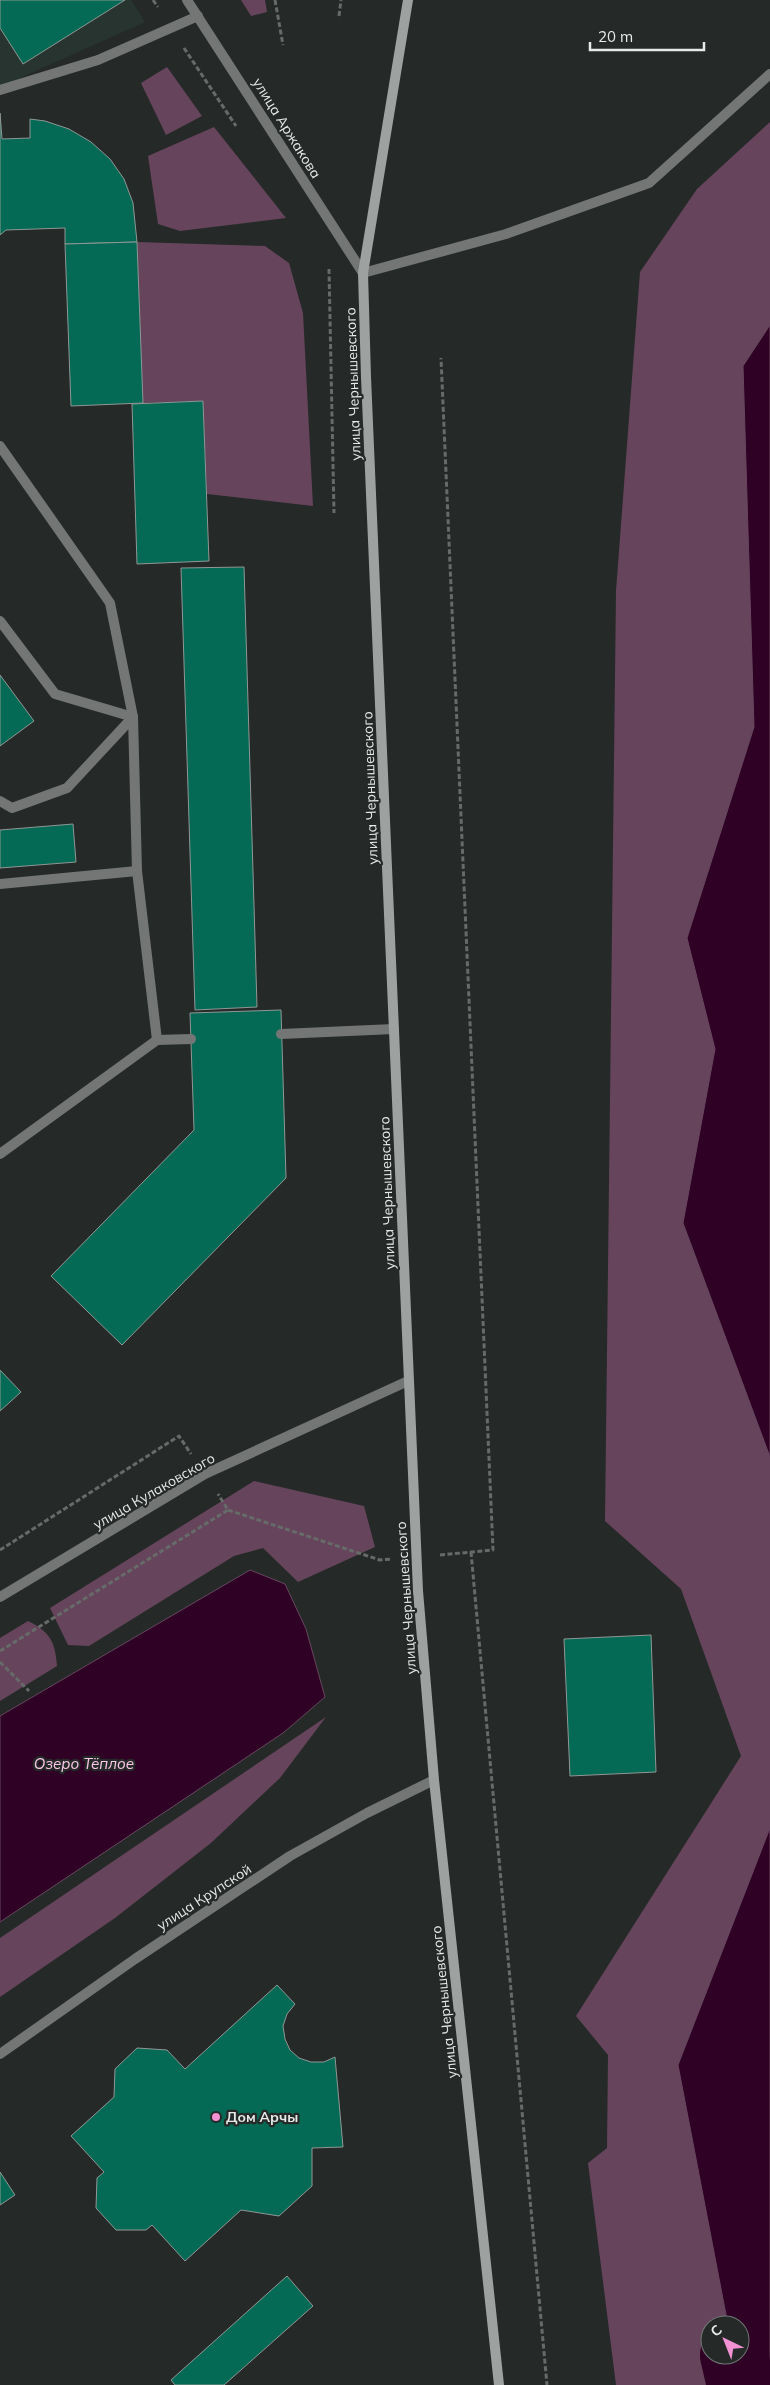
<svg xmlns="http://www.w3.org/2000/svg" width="770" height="2385" viewBox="0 0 770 2385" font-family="Mulish,sans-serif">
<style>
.built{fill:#273430}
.green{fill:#66445b;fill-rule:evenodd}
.water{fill:#2f0124;stroke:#66475f}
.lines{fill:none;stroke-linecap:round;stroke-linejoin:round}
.river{stroke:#2f0124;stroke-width:68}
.building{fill:#046a55;stroke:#909795}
.path{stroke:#666b69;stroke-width:3;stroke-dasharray:5 2.5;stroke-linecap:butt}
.service{stroke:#737675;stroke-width:10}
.minor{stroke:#737675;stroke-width:10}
.tertiary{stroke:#737675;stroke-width:10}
.secondary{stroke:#9da2a0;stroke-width:10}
.poi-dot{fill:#f391d5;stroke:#252a28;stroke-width:2}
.labels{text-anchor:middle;stroke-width:4.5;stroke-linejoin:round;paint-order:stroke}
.street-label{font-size:14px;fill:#e6eae8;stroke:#252a28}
.poi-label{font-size:14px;font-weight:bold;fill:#e6eae8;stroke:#252a28;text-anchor:start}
.water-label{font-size:15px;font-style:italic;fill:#fac7e8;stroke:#252a28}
</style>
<rect width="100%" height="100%" fill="#252a28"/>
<!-- built -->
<path class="built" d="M0 0H131L145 22 0 87Z"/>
<!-- green -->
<g class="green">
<path d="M241 0H265L267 12 251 16Z"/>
<path d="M167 67 202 116 166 135 141 83Z"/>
<path d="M770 122V2385H616L588 2163 607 2148 608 2055 576 2016 741 1756 681 1589 605 1521 616 591 640 272 697 189ZM710 2325H740V2355H710Z"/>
<path d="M214 127 286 218 180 231 158 224 148 156Z"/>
<path d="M137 242 265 246 289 263 303 313 313 506 207 494 203 401 143 403Z"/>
<path d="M254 1481 364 1506 375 1547 298 1582 263 1548 234 1556 89 1646 68 1645 50 1608Z"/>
<path d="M28 1621C51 1632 55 1643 57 1666L0 1701V1638Z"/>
<path d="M326 1717 280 1778 211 1843 115 1918 0 1997V1938Z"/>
</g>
<!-- water -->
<g class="water">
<path d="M770 325V1457L683 1223 715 1049 687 938 754 727 743 366Z"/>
<path d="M250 1570 285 1584 306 1629 325 1697 283 1733 0 1922V1716Z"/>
<path d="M770 1828V2385H739L733 2355H740V2325H728L678 2065Z"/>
</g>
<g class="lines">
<!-- river -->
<path class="river" d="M734 2355 741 2385"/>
</g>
<!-- building -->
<g class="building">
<path d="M0 0H125L23 64 0 28Z"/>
<path d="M0 113 2 139 30 138V119L45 121 69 129 91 142 110 159 124 179 133 203 137 242 65 244V228L6 230 0 235Z"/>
<path d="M137 242 143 403 71 406 65 244Z"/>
<path d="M203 401 209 561 137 564 132 404Z"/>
<path d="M244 567 257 1007 195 1010 181 568Z"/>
<path d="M0 675 34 721 0 746Z"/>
<path d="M73 824 76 862 0 868V830Z"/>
<path d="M281 1010 286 1178 122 1345 51 1276 194 1130 190 1013Z"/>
<path d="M0 1370 21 1392 0 1411Z"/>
<path d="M651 1635 656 1772 570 1776 564 1639Z"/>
<path d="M277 1985 295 2004 287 2014 283 2026 285 2039 290 2050 299 2058 311 2062H324L335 2057 343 2147 312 2148V2186L279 2216 241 2210 185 2261 152 2225 146 2230H116L96 2208 97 2178 104 2172 71 2136 114 2097 115 2069 137 2048 167 2050 185 2069Z"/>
<path d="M0 2172 15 2195 0 2205Z"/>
<path d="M287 2276 313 2306 224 2385H175L171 2380Z"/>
</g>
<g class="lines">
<!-- path -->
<g class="path">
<path d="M153 0 158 7"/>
<path d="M275 0 283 45"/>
<path d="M339 16 341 0"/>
<path d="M184 48 236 126"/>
<path d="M329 269 334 513"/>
<path d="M228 1510 380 1560 392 1559"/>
<path d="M0 1550 179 1436 191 1454"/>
<path d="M471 1552 547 2385"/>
<path d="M440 1555 493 1550 441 358"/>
<path d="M0 1651 228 1510 218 1494"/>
<path d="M0 1662 29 1691"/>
</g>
<!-- service -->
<g class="service">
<path d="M0 90 98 60 198 16"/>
<path d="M363 273 506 234 649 183 770 74"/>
<path d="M0 446 110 603 133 717 137 871 0 884"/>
<path d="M0 621 55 694 133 717"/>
<path d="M0 801 12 808 67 788 133 717"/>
<path d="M137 871 157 1040"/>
<path d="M281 1034 394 1029"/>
<path d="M0 1154 157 1040 191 1039"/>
</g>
<!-- minor -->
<path class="minor" d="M0 2054 135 1959 290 1856 367 1813 434 1780"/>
<!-- tertiary -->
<g class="tertiary">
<path d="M187 0 363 273"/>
<path d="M0 1597 205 1474 408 1381"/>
</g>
<!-- secondary -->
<path class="secondary" d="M408 0 363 273 366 377 418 1591 434 1780 499 2385"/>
</g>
<!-- markers -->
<circle class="poi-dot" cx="216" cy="2117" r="5"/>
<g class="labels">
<!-- street labels -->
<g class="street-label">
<text transform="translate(287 128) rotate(58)" y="5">улица Аржакова</text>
<text transform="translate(353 384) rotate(-92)" y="5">улица Чернышевского</text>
<text transform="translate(370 788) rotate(-92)" y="5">улица Чернышевского</text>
<text transform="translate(387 1193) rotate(-92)" y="5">улица Чернышевского</text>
<text transform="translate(154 1491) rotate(-30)" y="5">улица Кулаковского</text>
<text transform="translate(406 1598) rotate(-94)" y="5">улица Чернышевского</text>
<text transform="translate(204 1897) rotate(-33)" y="5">улица Крупской</text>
<text transform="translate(444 2002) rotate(-96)" y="5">улица Чернышевского</text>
</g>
<!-- poi labels -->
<g class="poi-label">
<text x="226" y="2122">Дом Арчы</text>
</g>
<!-- water labels -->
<g class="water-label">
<text x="84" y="1769">Озеро Тёплое</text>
</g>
</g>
<!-- north arrow -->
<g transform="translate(725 2340) rotate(317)"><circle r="24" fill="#252a28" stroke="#727775"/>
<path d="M0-4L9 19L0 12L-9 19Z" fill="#f391d5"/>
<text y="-8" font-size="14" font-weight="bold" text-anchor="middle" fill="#e6eae8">С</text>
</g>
<!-- scale -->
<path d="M590 42v8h114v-8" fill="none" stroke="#e6eae8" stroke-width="2.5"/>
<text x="598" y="42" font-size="15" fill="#e6eae8" stroke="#252a28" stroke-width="4" paint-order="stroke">20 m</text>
</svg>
